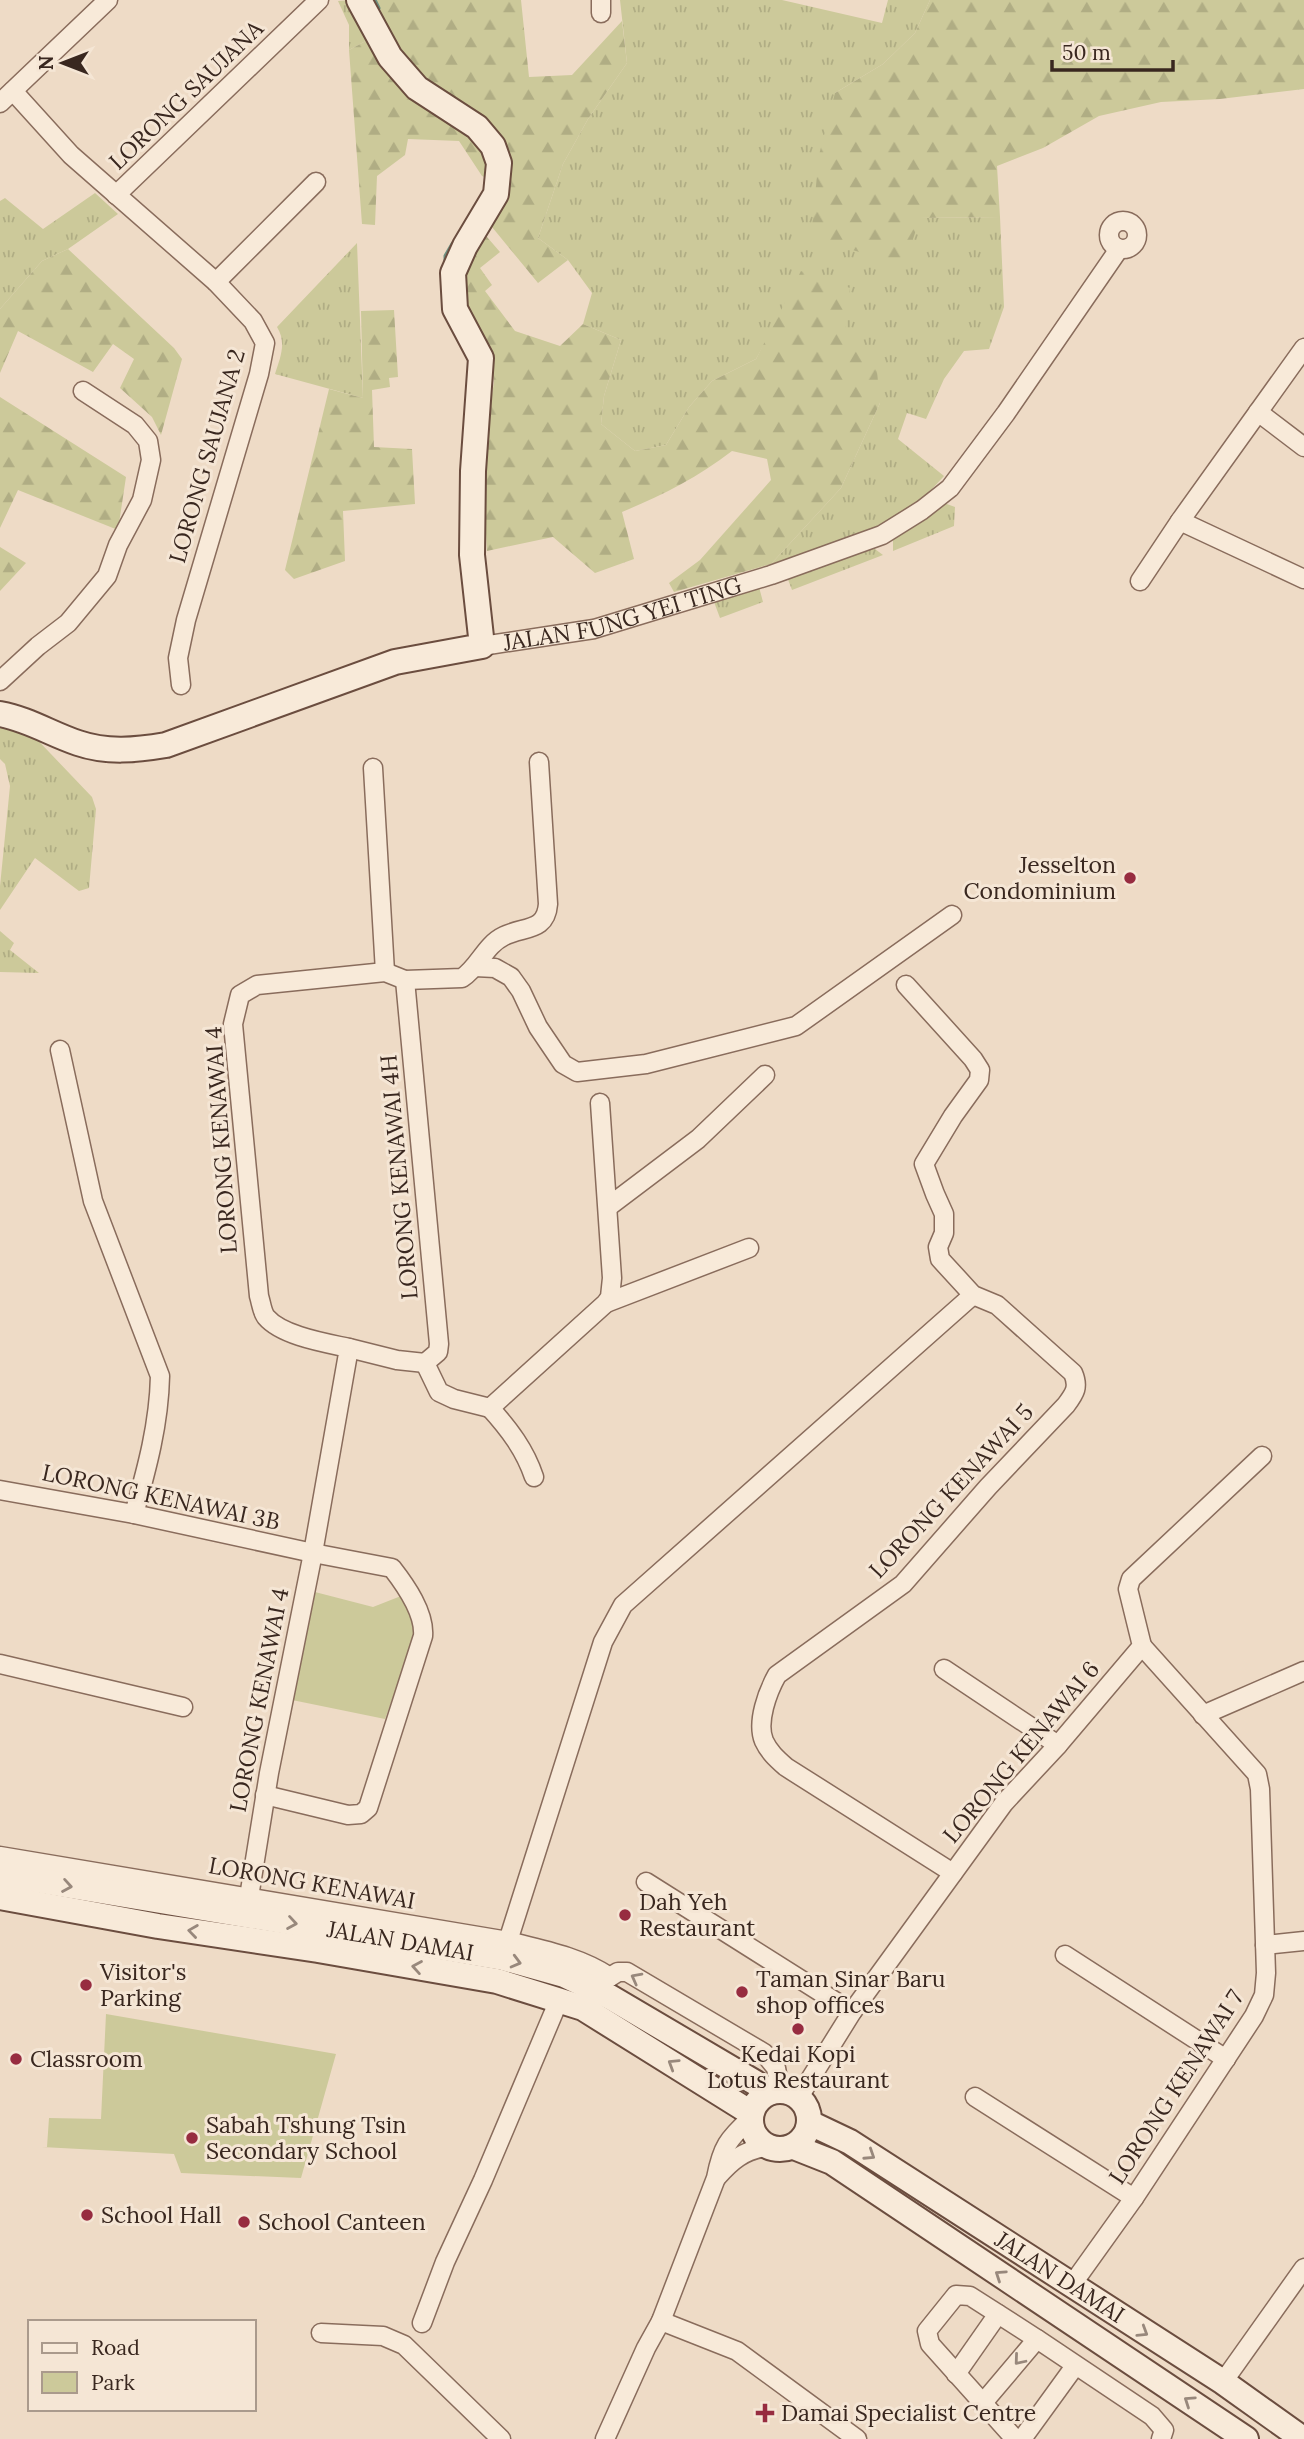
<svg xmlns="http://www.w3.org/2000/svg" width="1304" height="2439" viewBox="0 0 1304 2439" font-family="Lora,serif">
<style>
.grass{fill:url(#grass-tufts)}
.forest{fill:url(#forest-firs)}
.park{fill:#ccc99a}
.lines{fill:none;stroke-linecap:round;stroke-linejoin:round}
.stream{stroke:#6e9081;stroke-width:5}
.street-casing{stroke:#896c5c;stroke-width:21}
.secondary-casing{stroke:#6b4d3f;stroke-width:28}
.street{stroke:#f8ead9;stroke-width:18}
.secondary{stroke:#f8ead9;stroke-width:24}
.oneway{stroke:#98887c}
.poi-dot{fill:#972c40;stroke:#f5e6d5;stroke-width:2.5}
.labels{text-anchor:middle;stroke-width:6;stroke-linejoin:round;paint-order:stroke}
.street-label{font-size:23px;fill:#39271f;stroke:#f5e6d5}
.poi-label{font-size:23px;fill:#39271f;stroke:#f5e6d5;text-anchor:start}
</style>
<defs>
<pattern id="grass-tufts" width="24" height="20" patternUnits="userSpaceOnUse" patternTransform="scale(1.75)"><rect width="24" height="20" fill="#ccc99a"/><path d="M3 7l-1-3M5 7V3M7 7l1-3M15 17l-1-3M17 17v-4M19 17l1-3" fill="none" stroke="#b0ad84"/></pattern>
<pattern id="forest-firs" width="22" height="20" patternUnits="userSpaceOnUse" patternTransform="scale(1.75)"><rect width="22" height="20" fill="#ccc99a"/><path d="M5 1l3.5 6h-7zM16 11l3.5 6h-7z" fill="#b0ad84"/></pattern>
</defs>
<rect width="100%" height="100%" fill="#eedbc6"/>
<!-- grass -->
<g class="grass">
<path d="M352 0 373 37 349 50V25L338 1Z"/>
<path d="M620 0H782L882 23 888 0H930L915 33 883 64 835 93 920 218 1000 217 1004 307 989 349 964 351 944 379 926 419 907 413 898 439 944 476C929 492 914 510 895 521 858 543 812 552 771 564L841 488 880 403 775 325 756 359 712 381 689 407 666 445 635 451 601 424 604 396 621 340 583 324 592 293 568 260 538 238 563 164 588 119 627 63Z"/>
<path d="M95 193 118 214 68 249 42 261 0 309V201L5 198 43 229Z"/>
<path d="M357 243 363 398 275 374C280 358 287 343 277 327Z"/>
<path d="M944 503 955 507 954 526 893 551V539L922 521Z"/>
<path d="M871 546 883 555 792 590 787 577Z"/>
<path d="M759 587 763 602 720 618 714 602Z"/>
<path d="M0 723 29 731 92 797 96 809 89 888 79 891 35 858 0 910V886L10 786 5 764 0 759Z"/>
<path d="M0 931 14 943 10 950 39 973 0 972Z"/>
</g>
<!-- forest -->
<g class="forest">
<path d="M374 0H521L529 77 572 75 622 21 627 63 588 119 563 164 538 238 568 260 538 283 492 227 491 221C496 202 505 183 508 164 515 120 444 97 420 72 399 52 387 25 374 0Z"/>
<path d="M930 0H1304V89L1220 99 1161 102 1099 116 1043 148 997 166 1000 217 920 218 904 266 811 237 819 155 835 93 883 64 915 33Z"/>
<path d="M373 37 486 140 493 181 482 176 459 141 408 139 405 155 377 176 375 225 362 224 349 50Z"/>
<path d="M478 236 487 237 500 252 480 268 492 285 485 291 515 331 560 346 583 324 621 340 604 396 601 424 635 451 666 445 689 407 712 381 756 359 801 271 850 288 845 335 875 350 880 403 841 488 771 564 674 592 669 583 700 560 771 480 767 459 732 451C697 478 663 495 622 512L634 559 595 573 553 537 487 551 483 482 487 422 494 383 491 354 466 308 461 288Z"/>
<path d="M68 249 174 348 182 359 161 435 152 417 120 388 134 359 113 344 93 372 18 331 0 373V309L42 261Z"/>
<path d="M394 310 398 377 389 378 390 387 372 390 374 447 412 449 415 504 343 511 345 561 294 579 285 570 329 389 363 398 361 311Z"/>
<path d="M0 397 126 477 118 530 18 490 0 528Z"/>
<path d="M0 547 26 563 0 591Z"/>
</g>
<!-- park -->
<g class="park">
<path d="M315 1592 373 1607 401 1596 418 1628 385 1719 292 1700Z"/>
<path d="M106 2014 336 2054 301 2178 181 2173 174 2154 42 2147H47L49 2118 101 2119Z"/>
</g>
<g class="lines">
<!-- stream -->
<g class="stream">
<path d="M374 0 378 8"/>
<path d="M446 264V256L453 244"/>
</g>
<defs>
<g id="street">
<path d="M601 0V13"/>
<path d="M13 91 71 155 216 282 253 321 265 343 259 374 186 620 178 658 181 685"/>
<path d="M0 103 108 0"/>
<path d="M116 195 319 0"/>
<circle cx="1123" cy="235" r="14"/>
<path d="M216 282 316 182"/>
<path d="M1258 412 1304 447"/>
<path d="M1180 521 1304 579"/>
<path d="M1140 581 1180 521 1304 348"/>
<path id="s1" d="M482 646 594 629 771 575 882 535 922 510 950 488 1006 413 1119 249"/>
<path d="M0 681 38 646 68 623 107 576 118 545 142 500 151 460 148 441 135 425 83 391"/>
<path d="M373 768 385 972"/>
<path d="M475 967 495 968 511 977 521 991 538 1027 563 1064 577 1072 646 1064 796 1026 952 915"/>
<path d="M405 980 439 1344 438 1352 425 1363"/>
<path d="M906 985 973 1059 980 1070 979 1080 953 1116 924 1164 935 1194 944 1214V1233L938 1247 940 1259 973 1295 997 1305 1073 1373C1079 1387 1075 1393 1066 1405L988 1487 903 1584 777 1675C768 1691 756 1722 764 1741 769 1752 777 1759 786 1767L953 1873"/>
<path d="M60 1050 93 1201 160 1376C159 1424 147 1468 134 1514"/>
<path d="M608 1207 698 1139 765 1075"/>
<path d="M606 1303 749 1248"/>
<path d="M349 1348 397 1360 425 1363"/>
<path d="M425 1363 439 1392 454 1399 490 1408 606 1303 610 1297 612 1278 600 1103"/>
<path d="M490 1408C509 1429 525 1450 534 1477"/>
<path d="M0 1490 134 1514 313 1553 392 1568C406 1586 425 1613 423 1636L368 1808 361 1814 348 1815 265 1795"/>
<path d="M0 1664 183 1707"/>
<path d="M944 1669 1058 1745"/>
<path d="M1203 1715 1304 1671"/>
<path d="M0 1856 508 1941C544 1950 580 1957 610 1977"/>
<path d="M646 1882 852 2012"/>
<path d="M249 1897 269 1773 313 1553 349 1348C326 1343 282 1336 266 1317 262 1312 261 1302 259 1296L233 1024 240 995 257 985 385 972 405 980 462 978C479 967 485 945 504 936 524 926 546 932 548 904L539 762"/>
<path d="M508 1941 603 1642 623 1605 973 1295"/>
<path d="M1265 1945 1304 1941"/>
<path d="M1065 1955 1226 2059"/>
<path d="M610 1977 618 1972H627L764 2053 776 2068 780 2090"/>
<path d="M799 2097 852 2012 1004 1803 1058 1745 1142 1646 1128 1589 1131 1579 1262 1456"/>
<path d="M975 2097 1134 2198"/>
<path d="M717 2177C732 2160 743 2151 765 2147"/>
<path d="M1071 2286 1134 2198 1254 2016 1264 1995 1266 1973 1260 1789 1257 1774 1142 1646"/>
<path d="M661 2321 737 2351 857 2439"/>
<path d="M422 2323 445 2262 483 2180 559 2000"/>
<path d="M321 2333 383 2336 404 2345 501 2439"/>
<path d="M956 2374 998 2314"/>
<path d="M1223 2382 1304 2268"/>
<path d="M982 2404 1037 2339 1152 2416 1164 2430 1161 2439"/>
<path d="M605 2439 646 2348 661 2321 716 2178C722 2147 728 2139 751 2118"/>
<path d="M1015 2439 930 2344 927 2331 956 2295 970 2296 1037 2339"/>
<path d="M1022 2439 1075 2366"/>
</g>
<g id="secondary">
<path d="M0 714C28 719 51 734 78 743 107 753 136 750 166 745L395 662 482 646 472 555 473 471 481 358 455 309 453 273 465 246 496 194 499 163 493 146 477 127 417 88 390 57 359 0"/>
<path id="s2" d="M0 1874 503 1958 564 1975 610 1997 771 2092"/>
<path d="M0 1897 158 1926 318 1950 497 1981 583 2008 751 2113"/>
<circle cx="780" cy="2120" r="29"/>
<path id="s3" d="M810 2123 850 2142 1223 2382 1303 2439"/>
<path d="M794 2147 832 2162 1246 2439"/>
</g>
</defs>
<!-- street casing -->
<use href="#street" class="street-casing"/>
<!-- secondary casing -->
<use href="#secondary" class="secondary-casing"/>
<!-- street -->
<use href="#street" class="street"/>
<!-- secondary -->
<use href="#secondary" class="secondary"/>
</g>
<!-- one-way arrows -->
<defs><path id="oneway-chevron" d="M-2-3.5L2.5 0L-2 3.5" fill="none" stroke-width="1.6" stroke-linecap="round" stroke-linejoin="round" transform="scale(1.75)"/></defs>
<g class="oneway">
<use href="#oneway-chevron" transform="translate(67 1886) rotate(10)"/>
<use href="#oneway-chevron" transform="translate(292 1923) rotate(9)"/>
<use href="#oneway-chevron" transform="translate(193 1931) rotate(-172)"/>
<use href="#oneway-chevron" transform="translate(516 1962) rotate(15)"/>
<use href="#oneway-chevron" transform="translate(417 1967) rotate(-170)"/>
<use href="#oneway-chevron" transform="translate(636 1978) rotate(-152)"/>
<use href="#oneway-chevron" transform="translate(673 2064) rotate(-148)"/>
<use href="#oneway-chevron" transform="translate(870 2155) rotate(33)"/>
<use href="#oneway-chevron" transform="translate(1000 2275) rotate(-146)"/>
<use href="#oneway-chevron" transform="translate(1143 2332) rotate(32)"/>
<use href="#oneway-chevron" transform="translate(1019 2360) rotate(130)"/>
<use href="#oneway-chevron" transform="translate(1189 2401) rotate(-146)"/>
</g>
<!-- markers -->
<g class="poi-dot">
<circle cx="1130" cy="878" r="7"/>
<circle cx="625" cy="1915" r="7"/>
<circle cx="86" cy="1985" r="7"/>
<circle cx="742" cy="1992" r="7"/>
<circle cx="798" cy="2029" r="7"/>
<circle cx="16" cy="2059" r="7"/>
<circle cx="192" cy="2138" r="7"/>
<circle cx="87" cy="2215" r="7"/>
<circle cx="244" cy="2222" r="7"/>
<path d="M761.5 2402.5h7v7h7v7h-7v7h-7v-7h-7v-7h7z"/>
</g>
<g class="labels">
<!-- street labels -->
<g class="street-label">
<text transform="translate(186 95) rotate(-44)" y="8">LORONG SAUJANA</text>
<text transform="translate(207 456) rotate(-74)" y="8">LORONG SAUJANA 2</text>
<text dy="8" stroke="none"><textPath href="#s1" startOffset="144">JALAN FUNG YEI TING</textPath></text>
<text transform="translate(221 1140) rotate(-94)" y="8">LORONG KENAWAI 4</text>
<text transform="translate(399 1177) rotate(-95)" y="8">LORONG KENAWAI 4H</text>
<text transform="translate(951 1491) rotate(-47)" y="8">LORONG KENAWAI 5</text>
<text transform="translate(161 1497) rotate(12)" y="8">LORONG KENAWAI 3B</text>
<text transform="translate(259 1700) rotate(-79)" y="8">LORONG KENAWAI 4</text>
<text transform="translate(1021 1752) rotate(-50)" y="8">LORONG KENAWAI 6</text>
<text transform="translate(312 1883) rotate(10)" y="8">LORONG KENAWAI</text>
<text dy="8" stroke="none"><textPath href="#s2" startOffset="406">JALAN DAMAI</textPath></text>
<text transform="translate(1176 2087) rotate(-57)" y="8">LORONG KENAWAI 7</text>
<text dy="8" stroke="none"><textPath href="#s3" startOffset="294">JALAN DAMAI</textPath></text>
</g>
<!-- poi labels -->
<g class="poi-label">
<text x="1116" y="873" text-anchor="end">Jesselton<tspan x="1116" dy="26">Condominium</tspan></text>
<text x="639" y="1910">Dah Yeh<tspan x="639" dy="26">Restaurant</tspan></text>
<text x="100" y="1980">Visitor's<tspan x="100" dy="26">Parking</tspan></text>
<text x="756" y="1987">Taman Sinar Baru<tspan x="756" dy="26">shop offices</tspan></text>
<text x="798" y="2062" text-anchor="middle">Kedai Kopi<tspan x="798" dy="26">Lotus Restaurant</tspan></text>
<text x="30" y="2067">Classroom</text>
<text x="206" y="2133">Sabah Tshung Tsin<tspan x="206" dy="26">Secondary School</tspan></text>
<text x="101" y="2223">School Hall</text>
<text x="258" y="2230">School Canteen</text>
<text x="781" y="2421">Damai Specialist Centre</text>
</g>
</g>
<!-- legend -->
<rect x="28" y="2320" width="228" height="91" fill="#f5e6d5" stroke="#aa9a8c" stroke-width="2"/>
<rect x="42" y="2343" width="35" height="10" fill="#f8ead9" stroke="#aa9a8c" stroke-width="2"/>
<text x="91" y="2355" font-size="21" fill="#39271f">Road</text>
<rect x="42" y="2372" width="35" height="21" fill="#ccc99a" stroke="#aa9a8c" stroke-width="2"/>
<text x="91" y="2390" font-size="21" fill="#39271f">Park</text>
<!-- north arrow -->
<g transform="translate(63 63) rotate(270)" stroke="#f5e6d5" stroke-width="5" paint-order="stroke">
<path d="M0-5L12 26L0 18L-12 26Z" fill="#39271f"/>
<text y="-10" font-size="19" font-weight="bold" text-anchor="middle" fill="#39271f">N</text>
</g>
<!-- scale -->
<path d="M1052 60v10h121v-10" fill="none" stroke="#39271f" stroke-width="3.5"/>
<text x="1062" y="60" font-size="21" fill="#39271f" stroke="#f5e6d5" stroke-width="5" paint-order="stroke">50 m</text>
</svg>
